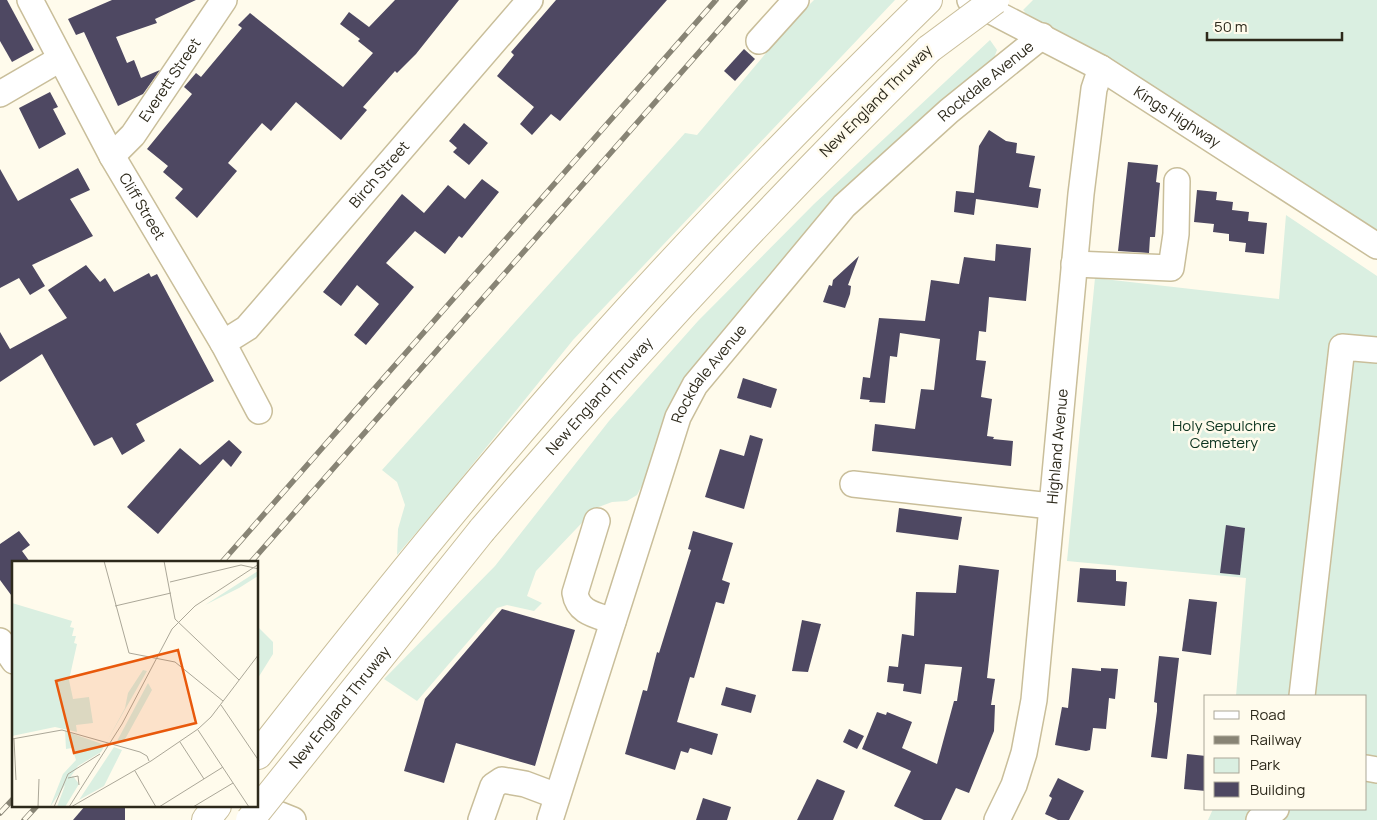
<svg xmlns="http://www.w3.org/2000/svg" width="1377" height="820" viewBox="0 0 1377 820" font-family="Manrope,sans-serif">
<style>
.green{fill:#daefe1}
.building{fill:#4e4862}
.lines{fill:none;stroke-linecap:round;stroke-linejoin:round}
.minor-casing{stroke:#c9be9a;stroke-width:28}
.highway-casing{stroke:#c9be9a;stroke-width:30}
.minor{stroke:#fff;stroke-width:25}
.highway{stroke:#fff;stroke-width:28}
.rail-casing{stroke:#888475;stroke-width:5.5}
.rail{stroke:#fffbec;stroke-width:4;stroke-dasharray:11;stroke-linecap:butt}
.highway-bridge-casing{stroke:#c9be9a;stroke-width:30;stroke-linecap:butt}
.highway-bridge{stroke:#fff;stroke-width:28}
.labels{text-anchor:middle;stroke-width:5;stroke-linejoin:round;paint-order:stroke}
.street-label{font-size:15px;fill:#2d291b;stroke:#fffbec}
.park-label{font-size:15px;fill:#0b331e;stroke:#fffbec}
.inset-road{fill:none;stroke:#aba798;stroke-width:1}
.view{fill:#e8590c;fill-opacity:0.15;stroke:#e8590c;stroke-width:2.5}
.inset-edge{fill:none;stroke:#2d291b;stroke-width:2.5}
</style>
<rect width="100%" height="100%" fill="#fffbec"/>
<!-- green -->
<g class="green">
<path d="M814 0H895L573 340 434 512 397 555 398 529 405 505 397 482 382 470 685 133 697 135 793 21Z"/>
<path d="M1033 0H1377V238L1022 16 1025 12 1023 10Z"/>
<path d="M990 40 997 50 994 58 967 80 961 95 716 344 637 495 627 501 612 502 596 508 536 571 527 596 542 603 534 611 507 605 497 608 417 701 384 679 495 566 609 421 698 321 814 204Z"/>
<path d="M1286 215 1377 276V820H1208L1213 809H1366V696H1236L1246 578 1067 561 1095 278 1279 299Z"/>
<path d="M258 627 273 642V654L258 678Z"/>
</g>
<!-- building -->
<g class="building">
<path d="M0 0H7L34 50 12 62 0 41Z"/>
<path d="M112 0H196L155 19 157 23 116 37 127 63 134 60 141 78 160 70 143 94 118 106 84 32 76 35 68 19Z"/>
<path d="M395 0H459L416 54 397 73 395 71 363 107 367 110 341 140 296 102 271 131 262 123 228 163 237 171 197 218 175 198 183 189 163 172 168 166 147 149 192 94 184 87 196 73 201 77 242 28 238 25 250 13 343 87 373 53 358 41 360 39 340 24 349 12 369 27Z"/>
<path d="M556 0H667L560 121 551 114 532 135 520 124 534 107 497 76 514 55 511 52Z"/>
<path d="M744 49 755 59 735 81 724 71Z"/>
<path d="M50 92 58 107 53 109 66 134 39 149 19 108Z"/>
<path d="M464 123 488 143 469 165 453 152 457 148 449 141Z"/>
<path d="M989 130 1006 141 1017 143 1016 153 1035 156 1029 187 1041 189 1038 208 976 199 974 215 954 212 956 191 974 193 979 146Z"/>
<path d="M1128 162 1158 165 1156 182 1160 183 1155 237H1150L1149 253 1118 251Z"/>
<path d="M78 168 90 190 70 199 93 236 32 265 45 286 30 295 19 278 0 288V169L18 201Z"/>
<path d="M482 179 499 192 462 238 459 236 445 254 415 231 386 263 414 287 366 345 354 335 379 304 357 285 341 306 323 292 402 194 424 213 448 185 465 199Z"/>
<path d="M1197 190 1217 192 1216 200 1233 202 1232 210 1249 212 1248 221 1267 223 1264 254 1245 252 1246 243 1229 241V234L1213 232 1214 224 1194 222Z"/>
<path d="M996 244 1031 248 1026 301 989 297 986 332 979 331 976 360 986 361 981 397 992 399 987 436 994 437 993 439 1013 441 1011 466 872 451 875 424 915 429 921 389 934 390 940 339 900 333 897 357 890 356 885 403 869 402 870 400 860 399 863 377 870 378 879 318 925 321 931 280 959 284 964 257 995 261Z"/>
<path d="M859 256 848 285 851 286 850 294 845 308 823 302 829 285 832 286 833 280Z"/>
<path d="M86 265 100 282 105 278 114 292 149 273 151 277 157 274 214 381 136 424 145 441 122 455 112 437 94 446 42 354 0 382V332L10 349 67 318 48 290Z"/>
<path d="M743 378 777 389 771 408 737 398Z"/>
<path d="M750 435 763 439 744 509 705 497 720 449 744 456Z"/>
<path d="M229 440 242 452 231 467 223 459 158 534 127 507 180 448 200 465Z"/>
<path d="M899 508 962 517 958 540 896 532Z"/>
<path d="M1226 525 1245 528 1240 575 1220 573Z"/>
<path d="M19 531 30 545 22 551 30 562H14V599L0 580V544Z"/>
<path d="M693 531 733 543 722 580 730 583 724 604 716 602 694 678 690 677 677 722 718 734 712 755 690 748 688 753 681 751 675 770 625 754 643 690 647 691 657 652 659 653 691 550 688 549Z"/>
<path d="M959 565 999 570 987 678 995 679 991 705H995L994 731 969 793 956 788 941 820H924L894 806 911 771 862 749 877 712 886 715 887 712 912 722 902 748 937 764 954 701H957L962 667 925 664 921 694 903 691 904 684 887 682 889 666 898 667 902 634 914 636 916 592 956 593Z"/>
<path d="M1080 568 1116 570V581L1127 582 1125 606 1077 602Z"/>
<path d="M1189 599 1217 602 1211 655 1182 651Z"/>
<path d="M502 609 575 630 535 766 456 743 444 783 404 771 425 699Z"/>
<path d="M802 620 821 624 808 672 792 671Z"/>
<path d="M1159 656 1179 658 1167 759 1151 757 1157 711V703L1154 702Z"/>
<path d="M1072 668 1101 671V668L1118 669 1115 699 1109 698 1106 729 1093 728 1090 750 1086 751 1055 745 1062 707 1068 708Z"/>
<path d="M726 687 756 695 751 713 721 705Z"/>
<path d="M849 729 864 736 857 749 843 742Z"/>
<path d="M1187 754 1206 756V791L1184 789Z"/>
<path d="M1058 778 1084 791 1069 820H1058L1045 814 1052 798 1049 796Z"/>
<path d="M817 779 845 791 833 820H797Z"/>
<path d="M703 798 731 807 727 820H696Z"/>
<path d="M85 806H125V820H73Z"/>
</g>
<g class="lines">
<defs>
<g id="minor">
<path id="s1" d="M30 0 112 156 223 343 259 411"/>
<path id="s2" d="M970 0 1101 68 1377 246"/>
<path d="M759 41 796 0"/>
<path d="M0 94 60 59"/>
<path id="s3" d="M112 156 133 135 224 0"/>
<path d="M1074 264 1171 268 1176 234 1177 181"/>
<path id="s4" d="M223 343 247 328 530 0"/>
<path d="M853 484 1051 506"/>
<path d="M597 521 575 593C578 613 596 615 613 621"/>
<path d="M0 641 14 661"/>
<path d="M1302 696 1342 347 1377 350"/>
<path d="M1366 768 1377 770"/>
<path d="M258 806 293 820"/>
<path d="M481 820 493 786 502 780 525 784 557 796"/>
<path id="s5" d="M550 820 667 452 678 417 695 385 844 206 949 111 1042 36"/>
<path id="s6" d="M997 820 1014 785 1024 753 1034 700 1081 194 1094 89 1101 68"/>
<path d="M1259 820 1276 809"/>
</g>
<g id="highway">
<path id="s7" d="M482 530C625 363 773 203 929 49"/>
<path d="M258 755C365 618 474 482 590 352 698 230 812 114 928 0"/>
<path d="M206 820 217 806"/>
</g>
</defs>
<!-- minor casing -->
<use href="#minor" class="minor-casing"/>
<!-- highway casing -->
<use href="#highway" class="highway-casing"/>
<!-- minor -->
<use href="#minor" class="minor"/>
<!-- highway -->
<use href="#highway" class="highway"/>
<defs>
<g id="rail">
<path d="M222 562 716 0"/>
<path d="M251 562 745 0"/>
<path d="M0 813 14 798"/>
<path d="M24 820 37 806"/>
</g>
</defs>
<!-- rail casing -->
<use href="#rail" class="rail-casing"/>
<!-- rail -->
<use href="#rail" class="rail"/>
<defs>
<g id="highway-bridge">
<path d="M929 49 995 0"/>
<path id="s8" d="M250 820 482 530"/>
</g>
</defs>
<!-- highway-bridge casing -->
<use href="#highway-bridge" class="highway-bridge-casing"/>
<!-- highway-bridge -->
<use href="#highway-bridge" class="highway-bridge"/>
</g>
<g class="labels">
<!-- street labels -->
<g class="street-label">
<text dy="5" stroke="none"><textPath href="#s3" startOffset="96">Everett Street</textPath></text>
<text dy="5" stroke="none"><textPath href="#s5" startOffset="881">Rockdale Avenue</textPath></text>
<text transform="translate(876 101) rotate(-45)" y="5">New England Thruway</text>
<text dy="5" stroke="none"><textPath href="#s2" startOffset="238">Kings Highway</textPath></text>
<text dy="5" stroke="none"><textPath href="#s4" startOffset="231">Birch Street</textPath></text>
<text dy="5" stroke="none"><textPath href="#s1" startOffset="235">Cliff Street</textPath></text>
<text dy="5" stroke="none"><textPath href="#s5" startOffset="476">Rockdale Avenue</textPath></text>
<text dy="5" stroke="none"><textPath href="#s7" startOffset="178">New England Thruway</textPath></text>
<text dy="5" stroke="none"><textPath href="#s6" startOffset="381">Highland Avenue</textPath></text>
<text dy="5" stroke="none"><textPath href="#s8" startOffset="144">New England Thruway</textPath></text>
</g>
<!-- park labels -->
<g class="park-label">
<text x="1224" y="431">Holy Sepulchre<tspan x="1224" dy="17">Cemetery</tspan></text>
</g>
</g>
<!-- overview -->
<g transform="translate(12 561)">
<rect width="246" height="246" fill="#fffbec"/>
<path d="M246 10V15L227 27 193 44ZM0 42 60 60 58 66 62 67 60 75H64L62 82 65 83 57 119 61 138 77 136 81 162 64 164 65 171 43 166 0 175ZM131 109 135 110 95 180 113 147 116 132ZM136 122 140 129 112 180 104 182ZM53 170 93 184 89 191 66 205 38 246 51 213 64 199 60 187 54 188ZM102 186 110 189 92 225 67 239ZM61 215 67 223 53 246H45L55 219Z" fill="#daefe1"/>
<path class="inset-road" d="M92 0 117 92 163 101 211 140M152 0 163 58 227 119M158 21 229 4 247 8M103 45 159 32M209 144 247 200M186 169 237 246M0 178 50 169 128 191 135 195 137 200M2 178 4 219M168 181 192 218M123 210 144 246M56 217 66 215 67 224M26 246 27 218M42 246 56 213 88 193M57 246 110 163 160 68 183 45 247 3M59 246 139 200 186 168 199 156 247 93M147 246 211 206M181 246 221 222"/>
<path class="view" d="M166 89 184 162 62 192 44 120Z"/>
<rect width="246" height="246" class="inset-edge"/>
</g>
<!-- legend -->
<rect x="1204" y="695" width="162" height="115" fill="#fffbec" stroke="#aba798"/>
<rect x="1214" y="711" width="25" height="8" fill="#ffffff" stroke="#aba798"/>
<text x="1250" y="720" font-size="15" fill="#2d291b">Road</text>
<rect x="1214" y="736" width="25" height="8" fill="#888475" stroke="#aba798"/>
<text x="1250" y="745" font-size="15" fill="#2d291b">Railway</text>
<rect x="1214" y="758" width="25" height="15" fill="#daefe1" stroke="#aba798"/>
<text x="1250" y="770" font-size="15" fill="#2d291b">Park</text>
<rect x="1214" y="782" width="25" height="15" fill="#4e4862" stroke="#aba798"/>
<text x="1250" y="795" font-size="15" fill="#2d291b">Building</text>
<!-- scale -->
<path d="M1207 32v8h135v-8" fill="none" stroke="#2d291b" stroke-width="2.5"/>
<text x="1214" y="32" font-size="15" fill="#2d291b" stroke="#fffbec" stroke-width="4" paint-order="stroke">50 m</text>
</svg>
